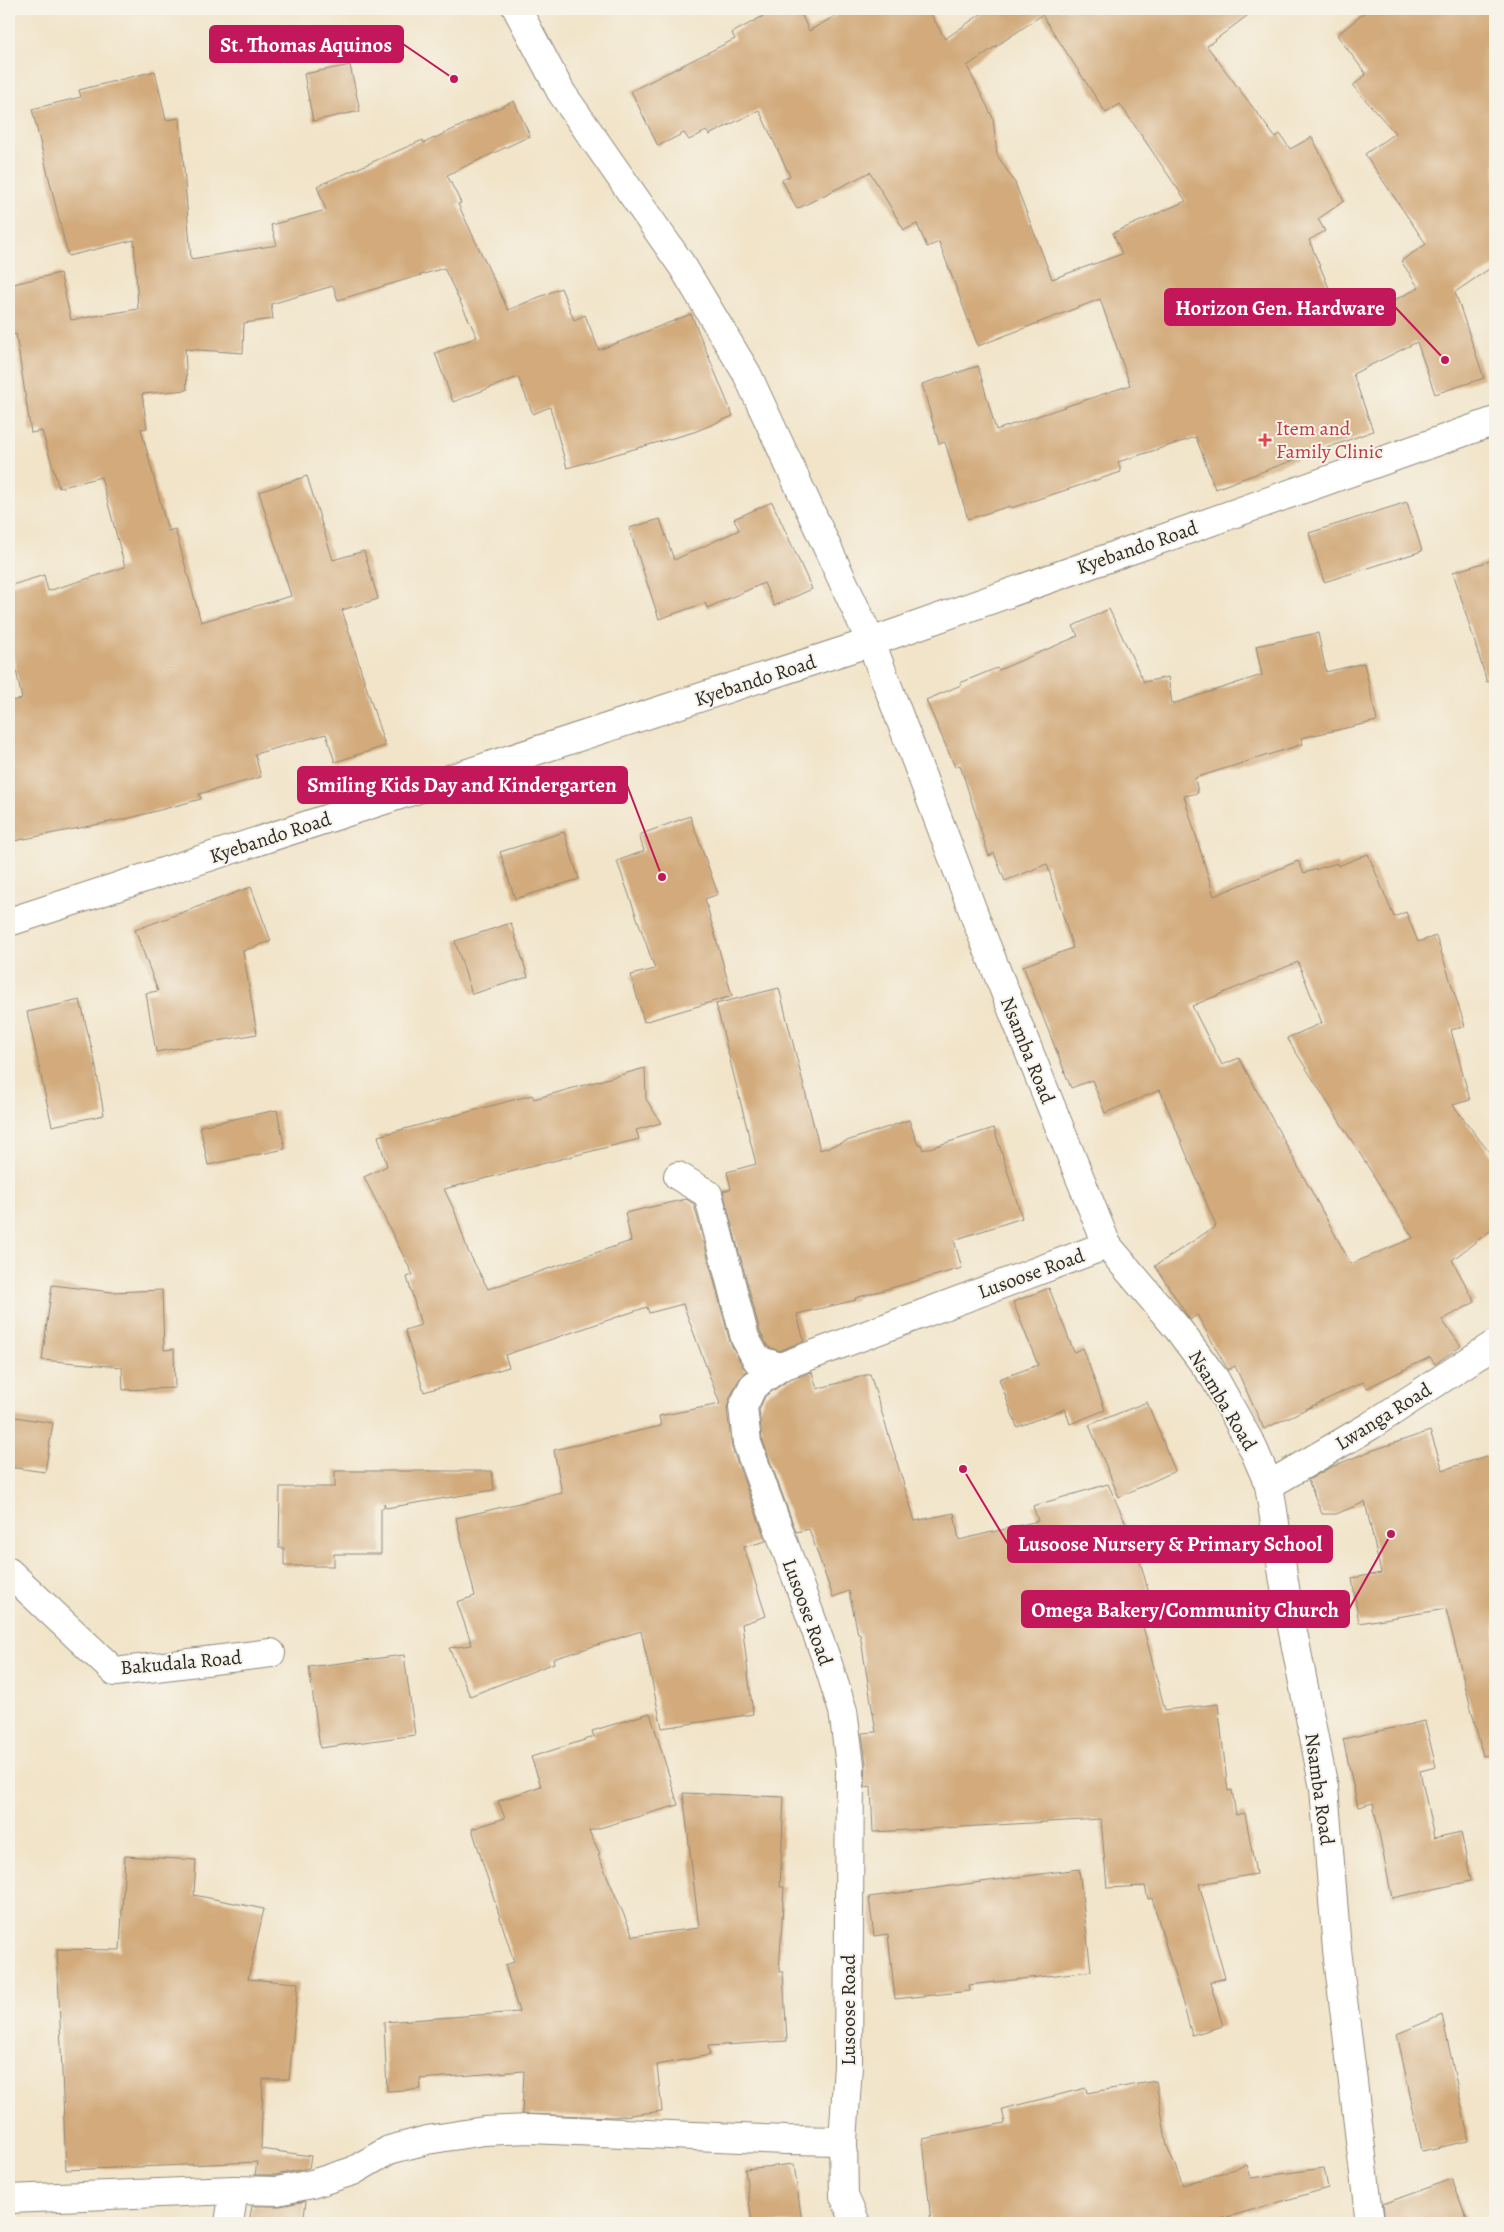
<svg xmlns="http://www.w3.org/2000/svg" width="1504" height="2232" viewBox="0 0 1504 2232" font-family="Alegreya,serif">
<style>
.building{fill:#d2aa7c;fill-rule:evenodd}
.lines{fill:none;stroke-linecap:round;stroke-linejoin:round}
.minor-casing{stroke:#8e887a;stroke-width:30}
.minor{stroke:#fff;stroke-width:28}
.health-dot{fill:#e0444e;stroke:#f7f3e8;stroke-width:2}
.labels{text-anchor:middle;stroke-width:4;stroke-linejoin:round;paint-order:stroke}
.health-label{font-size:20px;fill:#be3a42;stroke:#f7f3e8;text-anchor:start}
.street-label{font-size:20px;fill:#2b2b2b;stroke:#f7f3e8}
.leader{fill:none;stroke:#c2185b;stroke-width:2}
.callout-dot{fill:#c2185b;stroke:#f7f3e8;stroke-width:2}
.callout{fill:#c2185b;stroke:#c2185b;stroke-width:2}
.callout-label{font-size:21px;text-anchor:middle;font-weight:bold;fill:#fff}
</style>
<rect width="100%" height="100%" fill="#f7f3e8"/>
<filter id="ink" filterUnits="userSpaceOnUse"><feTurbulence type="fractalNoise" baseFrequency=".02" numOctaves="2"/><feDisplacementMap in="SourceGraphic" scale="10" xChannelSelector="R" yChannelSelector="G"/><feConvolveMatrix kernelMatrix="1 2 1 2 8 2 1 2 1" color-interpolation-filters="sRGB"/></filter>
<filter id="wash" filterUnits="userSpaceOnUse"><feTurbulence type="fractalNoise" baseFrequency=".0096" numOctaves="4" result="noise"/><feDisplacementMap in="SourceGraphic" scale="20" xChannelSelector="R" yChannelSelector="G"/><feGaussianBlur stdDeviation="1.12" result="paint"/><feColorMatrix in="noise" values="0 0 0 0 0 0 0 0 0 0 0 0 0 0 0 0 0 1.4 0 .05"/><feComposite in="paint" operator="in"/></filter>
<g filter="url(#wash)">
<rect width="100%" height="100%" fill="#f1e4c9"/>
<g id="blocks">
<!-- building -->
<g class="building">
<path d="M776 9H799L809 31 847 9H928L945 39 988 9H1256L1207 46 1275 137 1280 134 1290 149 1312 137 1344 201 1318 219 1325 231 1309 240 1344 324 1419 288 1401 261 1426 244 1365 154 1395 133 1353 86 1366 74 1337 35 1369 9H1495V265L1455 292 1484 378 1435 394 1417 342 1353 374 1373 431 1215 489 1196 437 1118 462 1121 472 1011 508 1010 506 968 519 945 442 939 444 922 384 978 366 996 430 1130 385 1100 299 978 346 939 242 927 247 917 224 904 230 870 172 797 209 782 180 790 176 759 110 709 135 706 131 689 140 684 133 658 146 631 91 735 39 732 33ZM1042 15 1106 113 1120 104 1186 201 1113 233 1122 254 1052 279 1015 183 997 155 993 118 967 66Z"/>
<path d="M350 65 360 111 313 121 304 74Z"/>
<path d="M155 71 166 120 180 118 191 259 277 245 271 225 326 210 317 186 423 140 424 143 514 101 530 136 447 175 461 203 458 204 508 310 561 288 574 320 585 315 599 350 691 314 733 416 694 432 567 468 550 407 533 414 518 377 453 402 435 353 477 337 444 268 338 300 333 286 271 304 273 319 244 323 243 353 185 349 187 390 142 394 147 428 141 429 168 531 175 529 201 622 291 596 259 492 307 476 333 560 364 551 378 599 342 610 385 746 335 762 326 734 255 754 261 777 199 794 201 799 130 818 9 842V701L22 699 9 636V586L44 575 48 591 125 567 101 477 59 488 42 431 31 433 16 334 9 336V285L60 273 71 320 138 309 134 240 68 256 32 109 81 97 79 90Z"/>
<path d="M772 502 812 589 774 606 764 583 707 608 705 603 659 619 629 528 660 519 674 560 739 530 734 519Z"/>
<path d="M1407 502 1422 551 1324 582 1309 533Z"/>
<path d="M1490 561 1495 579V680L1487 682 1453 572Z"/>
<path d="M1109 609 1144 682 1168 677 1172 704 1262 675 1256 646 1318 633 1326 672 1364 663 1377 721 1301 738 1303 744 1195 778 1198 793 1184 796 1214 896 1298 861 1304 873 1337 863 1338 866 1368 854 1394 917 1406 912 1418 942 1436 936 1465 1026 1451 1030 1470 1100 1453 1105 1495 1160V1227L1452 1260 1475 1302 1442 1320 1461 1346 1435 1364 1430 1357 1367 1388 1363 1382 1264 1429 1235 1366 1228 1370 1197 1315 1190 1320 1155 1266 1216 1226 1160 1090 1105 1113 1092 1080 1071 1088 1023 966 1073 948 1047 864 1005 881 994 853 989 856 960 765 955 767 926 700 961 685 960 683 997 668 999 670 1078 636 1073 626ZM1298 962 1322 1023 1287 1038 1413 1238 1351 1264 1239 1058 1222 1065 1192 1006Z"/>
<path d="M690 816 718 894 705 899 732 996 644 1022 631 975 655 969 617 861 644 851 639 835Z"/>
<path d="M564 832 579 879 515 899 500 852Z"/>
<path d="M251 887 271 941 243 951 257 1034 156 1052 146 993 158 991 135 930Z"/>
<path d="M511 923 528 977 472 994 455 941Z"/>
<path d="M779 988 820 1150 909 1120 918 1145 921 1144 923 1150 994 1128 1022 1218 954 1240 962 1268 855 1298 856 1300 797 1314 804 1341 779 1351 768 1347 760 1332 723 1191 731 1189 727 1172 756 1164 716 1004Z"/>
<path d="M80 1000 95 1062 104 1115 52 1126 27 1012Z"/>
<path d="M645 1068 646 1099 661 1123 636 1130 639 1139 444 1189 455 1212 468 1251 488 1289 631 1241 625 1213 686 1199 694 1204 730 1342 743 1367 747 1371 739 1379 729 1400 727 1409 732 1448 766 1541 744 1547 766 1616 742 1624 753 1714 662 1728 641 1631 553 1659 554 1663 470 1696 449 1648 472 1645 457 1602 475 1596 456 1518 562 1493 554 1450 661 1426 659 1416 720 1404 683 1304 649 1313 647 1307 505 1355 509 1367 424 1392 405 1330 421 1325 407 1277 413 1275 364 1177 387 1166 378 1136 532 1095 534 1099Z"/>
<path d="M277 1110 285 1149 208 1165 200 1126Z"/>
<path d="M52 1285 112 1292 162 1290 164 1350 174 1349 175 1388 123 1390 122 1367 42 1360Z"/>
<path d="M1049 1288 1074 1352 1083 1348 1105 1410 1070 1424 1065 1409 1017 1427 999 1379 1038 1365 1013 1302Z"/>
<path d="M812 1372 817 1389 870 1374 915 1521 954 1513 959 1540 1038 1521 1033 1506 1108 1484 1136 1546 1149 1594 1125 1604 1128 1613 1139 1611 1165 1710 1218 1704 1228 1791 1232 1790 1236 1815 1245 1813 1256 1874 1199 1884 1225 1978 1210 1982 1223 2026 1192 2035 1152 1898 1148 1899 1145 1886 1107 1888 1101 1819 873 1832 871 1786 865 1787 866 1763 862 1733 876 1732 860 1634H858L849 1591 833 1597 809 1529 796 1532 762 1439 759 1410 765 1396 787 1381Z"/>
<path d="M1147 1402 1175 1471 1119 1497 1089 1425Z"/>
<path d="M9 1416 53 1423 45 1472 9 1467Z"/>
<path d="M1430 1431 1443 1470 1495 1453V1754L1483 1756 1446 1609 1359 1623 1352 1578 1381 1573 1365 1502 1336 1514H1322L1308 1480 1329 1468 1365 1453Z"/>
<path d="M335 1471H492L494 1490 386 1508 384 1503V1508L381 1509V1554H334V1566H284V1548H279L280 1487H335Z"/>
<path d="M404 1655 415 1735 320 1748 309 1667Z"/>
<path d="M650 1713 678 1805 589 1831 600 1854 598 1855 633 1936 699 1928 683 1793 784 1797 780 1887H784L779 1972H783L787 2041 708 2046 710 2055 657 2065 662 2111 615 2117 522 2114 524 2071 420 2079 421 2089 387 2091 384 2022 519 2012 505 1965 514 1962 472 1829 505 1818 498 1801 541 1786 531 1757 594 1737 592 1731Z"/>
<path d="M1425 1721 1436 1767 1420 1771 1434 1838 1461 1832 1471 1881 1392 1898 1373 1803 1358 1807 1343 1739Z"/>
<path d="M125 1856 196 1860 194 1895 264 1909 248 1979 298 1983 289 2079H263L261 2149 311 2156 309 2168 276 2175H255L257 2162 66 2170 57 1949 120 1950Z"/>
<path d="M1079 1869 1091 1971 969 1985 970 1991 895 1999 888 1934 874 1936 869 1897Z"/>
<path d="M1442 2015 1469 2141 1422 2151 1397 2034Z"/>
<path d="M1156 2081 1167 2146 1183 2185 1247 2165 1251 2178 1324 2168 1328 2188 1207 2223H931L923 2139 1005 2123 1002 2109 1086 2088 1087 2093Z"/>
<path d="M794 2164 802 2223H752L745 2169Z"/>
<path d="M1452 2179 1468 2223H1385L1383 2204Z"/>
<path d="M306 2201 303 2223H249L252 2206H280Z"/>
</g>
</g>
</g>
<g filter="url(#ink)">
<use href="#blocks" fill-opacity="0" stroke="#8e887a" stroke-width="1"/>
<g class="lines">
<defs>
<g id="minor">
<path d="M517 9 561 92 683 267 747 374 871 642 982 935 1107 1245 1178 1329 1215 1379 1253 1448 1269 1485 1288 1607 1324 1788 1337 1950 1370 2223"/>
<path d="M9 922 871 642 1495 421"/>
<path d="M678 1176 708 1194 745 1338 757 1360 780 1367"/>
<path d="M1269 1485 1370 1426 1495 1344"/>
<path d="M9 1572 115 1672 271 1653"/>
<path d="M9 2199 234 2190 277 2191 312 2184 353 2171 389 2150 427 2140 484 2131 529 2129 786 2140 843 2141"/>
<path d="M229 2223 234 2190"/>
<path d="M856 2223 844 2196 843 2141 848 2066 850 1765 843 1711 827 1661 747 1443 743 1407 753 1386 780 1367 1107 1245"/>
</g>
</defs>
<!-- minor casing -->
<use href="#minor" class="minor-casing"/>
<!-- minor -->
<use href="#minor" class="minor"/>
</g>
</g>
<!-- markers -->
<path class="health-dot" d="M1262.5 432.5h5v5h5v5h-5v5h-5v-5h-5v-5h5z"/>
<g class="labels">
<!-- health labels -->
<g class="health-label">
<text x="1276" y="435">Item and<tspan x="1276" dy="23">Family Clinic</tspan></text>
</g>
<!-- street labels -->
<g class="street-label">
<text transform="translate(1137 547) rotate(-19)" y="7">Kyebando Road</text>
<text transform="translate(755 680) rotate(-18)" y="7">Kyebando Road</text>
<text transform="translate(270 837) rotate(-18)" y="7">Kyebando Road</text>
<text transform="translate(1028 1050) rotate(68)" y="7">Nsamba Road</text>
<text transform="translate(1031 1273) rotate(-20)" y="7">Lusoose Road</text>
<text transform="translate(1223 1400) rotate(59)" y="7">Nsamba Road</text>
<text transform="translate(1383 1416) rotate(-32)" y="7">Lwanga Road</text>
<text transform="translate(808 1612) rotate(70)" y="7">Lusoose Road</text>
<text transform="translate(181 1662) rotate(-5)" y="7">Bakudala Road</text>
<text transform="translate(1320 1789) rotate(82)" y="7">Nsamba Road</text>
<text transform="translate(848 2010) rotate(-90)" y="7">Lusoose Road</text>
</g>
</g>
<!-- callouts -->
<path class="leader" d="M454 79L403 44M1445 360L1395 307M662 877L627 785M963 1469L1008 1544M1391 1534L1349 1609"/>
<g class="callout-dot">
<circle cx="454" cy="79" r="5"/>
<circle cx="1445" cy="360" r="5"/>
<circle cx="662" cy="877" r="5"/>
<circle cx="963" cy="1469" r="5"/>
<circle cx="1391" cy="1534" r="5"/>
</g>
<g class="callout">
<rect x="210" y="26" width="193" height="36" rx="5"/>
<rect x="1165" y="289" width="230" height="36" rx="5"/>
<rect x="298" y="767" width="329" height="36" rx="5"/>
<rect x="1008" y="1526" width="324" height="36" rx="5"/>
<rect x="1022" y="1591" width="327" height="36" rx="5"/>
</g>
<g class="callout-label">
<text x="306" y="52">St. Thomas Aquinos</text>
<text x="1280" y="315">Horizon Gen. Hardware</text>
<text x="462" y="792">Smiling Kids Day and Kindergarten</text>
<text x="1170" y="1551">Lusoose Nursery &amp; Primary School</text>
<text x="1185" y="1617">Omega Bakery/Community Church</text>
</g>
<!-- margin -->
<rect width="1504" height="2232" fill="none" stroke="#f7f3e8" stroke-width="30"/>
</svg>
